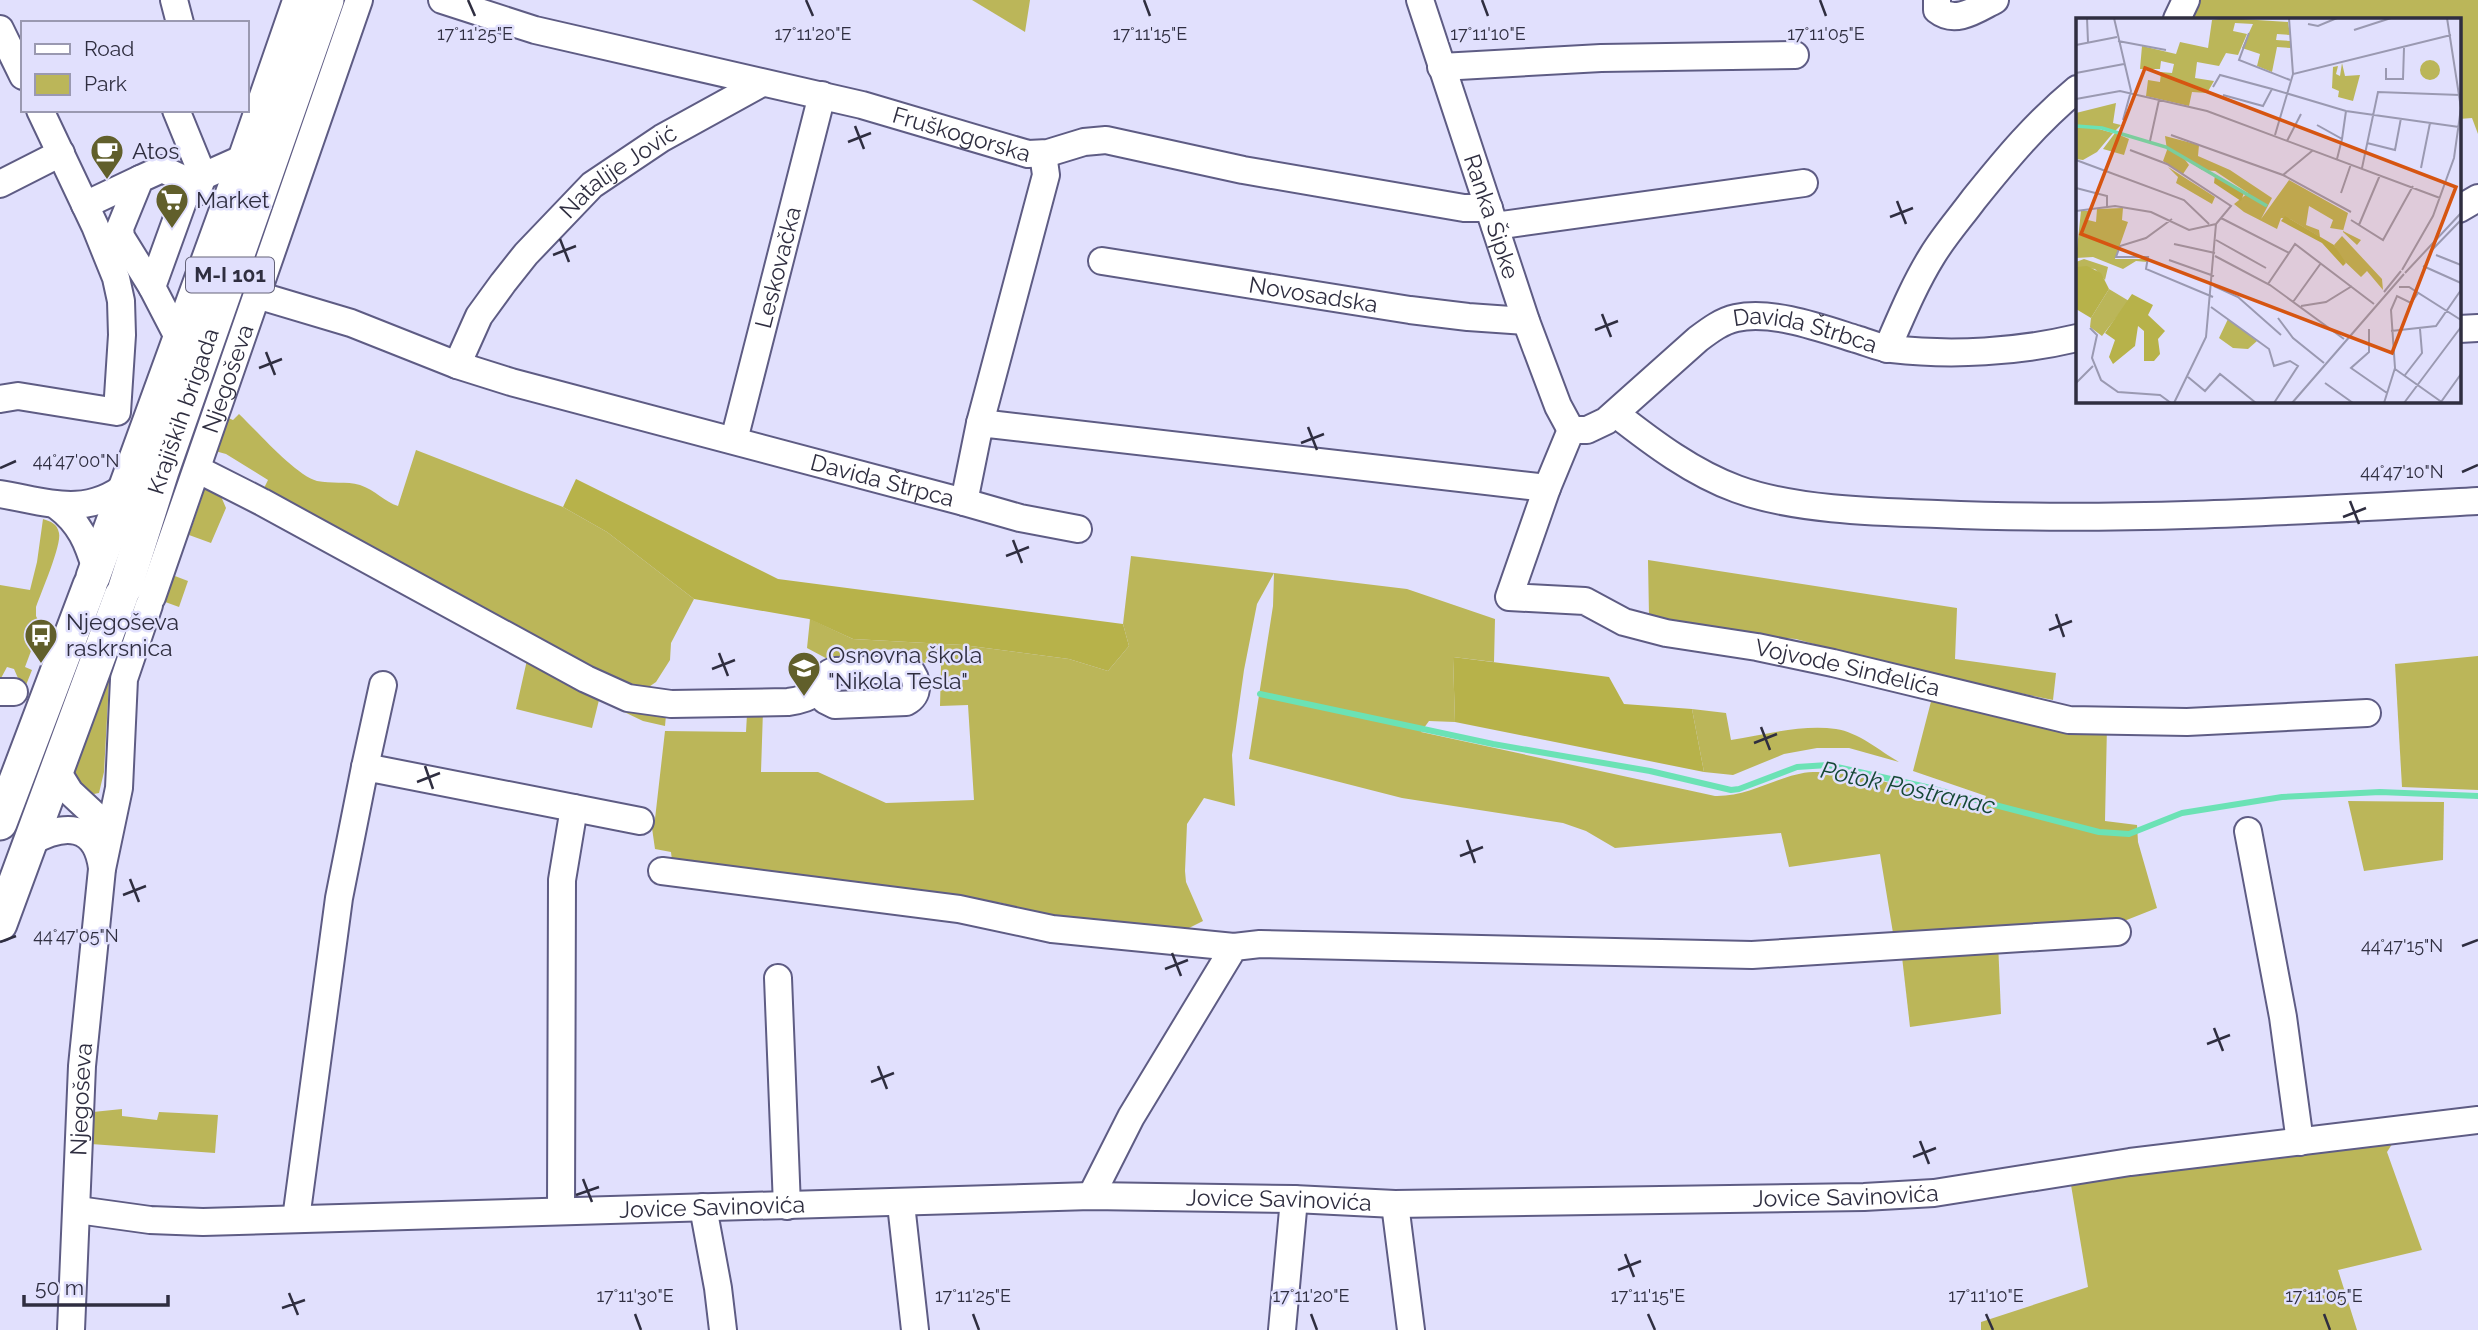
<svg xmlns="http://www.w3.org/2000/svg" width="2478" height="1330" viewBox="0 0 2478 1330" font-family="Raleway,sans-serif">
<style>
.green{fill:#bbb659}
.forest{fill:#b7b24a}
.lines{fill:none;stroke-linecap:round;stroke-linejoin:round}
.stream{stroke:#6be2b5;stroke-width:6}
.minor-casing{stroke:#5e5c84;stroke-width:30}
.major-casing{stroke:#5e5c84;stroke-width:37}
.minor{stroke:#fff;stroke-width:26}
.major{stroke:#fff;stroke-width:33}
.ticks{fill:none;stroke:#2f2e40;stroke-width:2.5}
.labels{text-anchor:middle;stroke-width:5;stroke-linejoin:round;paint-order:stroke}
.shield{fill:#e1e0fd;stroke:#646379;stroke-width:2}
.shield-label{font-size:21px;font-weight:bold;fill:#2f2e40}
.street-label{font-size:23px;fill:#2f2e40;stroke:#e1e0fd}
.poi-label{font-size:23px;fill:#2f2e40;stroke:#e1e0fd;text-anchor:start}
.water-label{font-size:24px;font-style:italic;fill:#154836;stroke:#e1e0fd}
.inset-river{fill:none;stroke:#6be2b5;stroke-width:3.5}
.inset-road{fill:none;stroke:#9a99b1;stroke-width:2}
.view{fill:#d65511;fill-opacity:0.15;stroke:#d65511;stroke-width:3.5}
.inset-edge{fill:none;stroke:#2f2e40;stroke-width:3.5}
.ticks-label{font-size:18px;text-anchor:middle;fill:#2f2e40;stroke:#e1e0fd;stroke-width:5;stroke-linejoin:round;paint-order:stroke}
</style>
<rect width="100%" height="100%" fill="#e1e0fd"/>
<!-- green -->
<g class="green">
<path d="M972 0H1030L1025 32Z"/>
<path d="M2196 0H2478V134L2472 118 2459 119V19H2188Z"/>
<path d="M239 414C257 431 295 475 317 481 331 484 346 481 360 485 375 490 385 502 398 506L416 450 563 507 607 532 694 599 671 643 670 660 656 682 643 691 604 679 263 490 268 480 226 454 215 451 226 417 233 420Z"/>
<path d="M211 488 220 494 226 508 211 543 189 535 202 497 197 495 205 489Z"/>
<path d="M43 519C51 522 57 523 59 533 62 544 41 593 36 607V616L45 634 39 652 31 651 25 667 32 670 26 685H21L14 669 7 667 0 680V585L30 590 37 562Z"/>
<path d="M1131 556 1407 589 1495 619 1494 662 1453 657 1455 722 1429 721 1421 732 1715 796C1751 797 1782 773 1813 772 1866 771 1930 795 1981 809L1986 796 1913 771 1934 690 2107 725 2105 821 2137 825 2138 842 2157 908 2119 923 1893 933 1880 854 1789 867 1781 833 1615 848 1586 831 1563 823 1402 798 1249 759 1273 606 1274 573 1257 604 1244 670 1232 755 1235 806 1204 798 1187 824 1185 871 1186 882 1203 921 1179 933 1052 919 1002 903 672 861 671 852 655 849 652 828 655 819 665 731 746 732 747 714 763 710 761 772H818L886 803 974 800 968 705 940 706 941 666 938 663 905 662 904 652 901 649 879 650V664L835 663 807 648 810 619 853 639 963 645 1069 659 1108 671 1129 646 1123 624Z"/>
<path d="M1648 560 1957 608 1955 659 2056 673 2053 700 1904 669 1796 639 1748 635 1649 616Z"/>
<path d="M167 573 188 581 179 607 157 599Z"/>
<path d="M114 655 116 658 109 682 104 772 99 793 94 794 87 789 83 790 73 769Z"/>
<path d="M2478 656V790L2402 787 2395 664Z"/>
<path d="M527 660 666 715 665 726 643 721 599 700 592 728 516 709Z"/>
<path d="M1692 709 1726 713 1731 740C1764 735 1802 724 1836 729 1858 732 1880 751 1899 762L1849 748H1817L1784 754 1733 775 1704 772Z"/>
<path d="M2348 801 2444 802 2443 860 2364 871Z"/>
<path d="M1998 941 2001 1014 1910 1027 1901 948Z"/>
<path d="M122 1109V1116L157 1120 159 1112 218 1115 215 1153 91 1144 93 1112Z"/>
<path d="M2396 1138 2387 1152 2422 1250 2338 1270 2357 1330H1981V1322L2088 1287 2070 1179Z"/>
</g>
<!-- forest -->
<g class="forest">
<path d="M576 479 778 579 1123 624 1129 646 1108 671 1069 659 963 645 853 639 809 619 694 599 607 532 563 507Z"/>
<path d="M1453 657 1609 677 1624 704 1692 709 1704 772 1455 722Z"/>
</g>
<g class="lines">
<!-- stream -->
<path class="stream" d="M1260 694 1493 744 1650 771 1731 790 1739 789 1797 767 1828 765 1922 786 2099 832 2129 834 2182 813 2282 797 2380 792 2478 796"/>
<defs>
<g id="minor">
<path d="M174 0 180 23"/>
<path id="s1" d="M442 0 535 30 862 105 1028 154 1048 153 1084 142 1106 140 1243 170 1464 208H1489"/>
<path id="s2" d="M1420 0 1526 321 1558 406 1571 430"/>
<path d="M1937 0V10C1956 25 1977 9 1995 0"/>
<path d="M2177 19 2186 0"/>
<path d="M0 29 23 76"/>
<path d="M1441 67 1601 58 1795 55"/>
<path d="M176 110 203 176 197 192"/>
<path d="M0 184 61 153"/>
<path d="M85 205 140 179"/>
<path d="M2459 209 2478 198"/>
<path d="M1495 226 1804 183"/>
<path id="s3" d="M1102 261 1410 310 1468 317 1526 321"/>
<path d="M152 287 121 237 120 228 140 179 162 169 190 182"/>
<path id="s4" d="M257 295 351 323 457 365 511 382 964 502 980 423 1547 488"/>
<path d="M2459 329 2478 328"/>
<path d="M179 339 152 287 190 182 246 157"/>
<path d="M1887 349C1901 317 1914 285 1932 256 1944 236 1960 218 1974 199 2007 158 2036 123 2077 89"/>
<path id="s5" d="M457 365 479 316 503 283 526 254 592 185 662 138 762 83"/>
<path d="M0 399 18 396 117 412 122 335 121 301 116 278 95 226 40 110"/>
<path d="M1616 414C1653 443 1693 473 1737 489 1794 510 1876 512 1937 514 2118 522 2298 511 2478 501"/>
<path d="M980 423 1046 175 1043 154"/>
<path id="s6" d="M1571 430 1547 488 1509 597 1585 601 1624 622 1666 633 1757 647 1833 663 2069 720 2187 722 2367 713"/>
<path id="s7" d="M1571 430H1587L1606 421 1698 339C1710 330 1722 321 1736 318 1772 310 1821 328 1856 339 1867 342 1879 348 1892 349 1952 356 2018 352 2077 338"/>
<path id="s8" d="M734 440 822 95"/>
<path d="M197 469 262 502 586 679 628 698 671 704 788 702C797 701 814 697 820 688 826 680 824 674 834 671L909 669C918 679 920 695 906 702L835 705 825 700 820 688"/>
<path d="M0 494C48 502 85 518 127 485"/>
<path d="M964 502 1020 518 1078 529"/>
<path d="M57 506C80 523 88 543 96 570"/>
<path id="s9" d="M152 597 359 0"/>
<path d="M0 692H14"/>
<path d="M365 767 383 685"/>
<path d="M57 771 70 792 99 819 105 845"/>
<path d="M2248 831 2283 1017 2300 1142"/>
<path d="M31 842C63 824 96 822 102 868"/>
<path d="M662 871 959 909 1052 929 1234 947"/>
<path d="M778 978 787 1206"/>
<path d="M1091 1196 1131 1117 1234 947 1260 944 1752 955 2117 932"/>
<path d="M901 1204 915 1330"/>
<path d="M1395 1204 1411 1330"/>
<path d="M703 1207 718 1288 723 1330"/>
<path id="s10" d="M78 1210 150 1220 203 1222 1091 1196 1294 1199 1395 1204 1864 1197 1934 1193 2130 1162 2478 1120"/>
<path d="M561 1211 562 880 574 808"/>
<path d="M296 1219 339 898 365 767 640 821"/>
<path id="s11" d="M71 1330 82 1066 102 869 119 788 124 679 149 605"/>
<path d="M1282 1330 1294 1199"/>
</g>
<g id="major">
<path d="M93 577 239 176 300 0"/>
<path id="s12" d="M125 588 162 471 327 0"/>
<path d="M0 823 90 585"/>
<path d="M0 924 121 596"/>
</g>
</defs>
<!-- minor casing -->
<use href="#minor" class="minor-casing"/>
<!-- major casing -->
<use href="#major" class="major-casing"/>
<!-- minor -->
<use href="#minor" class="minor"/>
<!-- major -->
<use href="#major" class="major"/>
</g>
<!-- ticks -->
<path class="ticks" d="M468 0 475 16M806 0 813 16M1144 0 1150 16M1482 0 1488 16M1820 0 1826 16M855 126 864 149M848 142 871 133M1897 201 1906 224M1890 217 1913 208M560 239 569 262M553 255 576 246M1602 314 1611 337M1595 330 1618 321M266 352 275 375M259 368 282 359M1308 427 1317 450M1301 443 1324 434M0 468 16 461M2462 472 2478 465M2350 501 2359 524M2343 517 2366 508M1013 540 1022 563M1006 556 1029 547M2056 614 2064 637M2049 630 2072 621M719 653 728 676M712 669 735 660M1761 727 1770 750M1754 743 1777 734M425 766 433 789M417 782 440 773M1467 840 1475 863M1460 856 1483 847M130 879 139 902M123 895 146 886M0 942 16 936M2462 946 2478 940M1172 953 1181 976M1165 969 1188 960M2214 1028 2223 1051M2207 1044 2230 1035M878 1066 887 1089M871 1082 894 1073M1920 1141 1929 1164M1913 1157 1936 1148M583 1179 592 1202M576 1195 599 1187M1625 1254 1634 1277M1618 1270 1641 1261M289 1293 298 1315M282 1308 305 1300M635 1314 641 1330M973 1314 979 1330M1311 1314 1317 1330M1648 1314 1655 1330M1986 1314 1993 1330M2324 1314 2330 1330"/>
<!-- icons -->
<defs>
<symbol id="cafe-pin" viewBox="-11 -11 22 30"><path d="M0 17L-7.5 6A9.5 9.5 0 1 1 7.5 6Z" fill="#615f2b" stroke="#e1e0fd"/><path d="M-5.5-4.5H6V0H3Q3 3.5 0 3.5H-2.5Q-5.5 3.5-5.5 0ZM3-3.2v2h1.7v-2ZM-6 4.5H4V6H-6Z" fill="#fff"/></symbol>
<symbol id="supermarket-pin" viewBox="-11 -11 22 30"><path d="M0 17L-7.5 6A9.5 9.5 0 1 1 7.5 6Z" fill="#615f2b" stroke="#e1e0fd"/><path d="M-6-5.5h2.5l.6 2H6L4.5 2H-2.5L-4.4-4H-6ZM-1.5 3.2a1.3 1.3 0 1 0 .1 0ZM3 3.2a1.3 1.3 0 1 0 .1 0Z" fill="#fff"/></symbol>
<symbol id="bus-pin" viewBox="-11 -11 22 30"><path d="M0 17L-7.5 6A9.5 9.5 0 1 1 7.5 6Z" fill="#615f2b" stroke="#e1e0fd"/><path d="M-5-6H5V4H4V6H2V4H-2V6H-4V4H-5ZM-3.5-4V0h7V-4ZM-3.5 1.2v1.5H-2V1.2ZM2 1.2v1.5H3.5V1.2Z" fill="#fff"/></symbol>
<symbol id="school-pin" viewBox="-11 -11 22 30"><path d="M0 17L-7.5 6A9.5 9.5 0 1 1 7.5 6Z" fill="#615f2b" stroke="#e1e0fd"/><path d="M0-5L7-2L0 1L-7-2ZM-4 1L0 2.5L4 1V4Q0 6-4 4Z" fill="#fff"/></symbol>
</defs>
<g fill-rule="evenodd">
<use href="#cafe-pin" x="88" y="132" width="38" height="52"/>
<use href="#supermarket-pin" x="153" y="181" width="38" height="52"/>
<use href="#bus-pin" x="22" y="616" width="38" height="52"/>
<use href="#school-pin" x="785" y="649" width="38" height="52"/>
</g>
<g class="labels">
<!-- shield labels -->
<rect class="shield" x="186" y="257.5" width="88" height="35" rx="5"/>
<g class="shield-label">
<text x="230" y="282">M-I 101</text>
</g>
<!-- street labels -->
<g class="street-label">
<text dy="8" stroke="none"><textPath href="#s1" startOffset="537">Fruškogorska</textPath></text>
<text dy="8" stroke="none"><textPath href="#s5" startOffset="256">Natalije Jović</textPath></text>
<text dy="8" stroke="none"><textPath href="#s2" startOffset="228">Ranka Šipke</textPath></text>
<text dy="8" stroke="none"><textPath href="#s8" startOffset="178">Leskovačka</textPath></text>
<text dy="8" stroke="none"><textPath href="#s3" startOffset="214">Novosadska</textPath></text>
<text dy="8" stroke="none"><textPath href="#s7" startOffset="275">Davida Štrbca</textPath></text>
<text dy="8" stroke="none"><textPath href="#s9" startOffset="231">Njegoševa</textPath></text>
<text dy="8" stroke="none"><textPath href="#s12" startOffset="186">Krajiških brigada</textPath></text>
<text dy="8" stroke="none"><textPath href="#s4" startOffset="653">Davida Štrpca</textPath></text>
<text dy="8" stroke="none"><textPath href="#s6" startOffset="527">Vojvode Sinđelića</textPath></text>
<text dy="8" stroke="none"><textPath href="#s11" startOffset="231">Njegoševa</textPath></text>
<text dy="8" stroke="none"><textPath href="#s10" startOffset="1769">Jovice Savinovića</textPath></text>
<text dy="8" stroke="none"><textPath href="#s10" startOffset="1202">Jovice Savinovića</textPath></text>
<text dy="8" stroke="none"><textPath href="#s10" startOffset="635">Jovice Savinovića</textPath></text>
</g>
<!-- poi labels -->
<g class="poi-label">
<text x="132" y="159">Atos</text>
<text x="196" y="208">Market</text>
<text x="66" y="630">Njegoševa<tspan x="66" dy="26">raskrsnica</tspan></text>
<text x="828" y="663">Osnovna škola<tspan x="828" dy="26">"Nikola Tesla"</tspan></text>
</g>
<!-- water labels -->
<g class="water-label">
<text transform="translate(1908 788) rotate(12)" y="8">Potok Postranac</text>
</g>
</g>
<!-- overview -->
<g transform="translate(2076 18)">
<rect width="385" height="385" fill="#e1e0fd"/>
<path d="M150 0 212 4 214 17 201 16 200 22 214 23 215 30 201 29 196 54 181 48 184 36 166 30 177 6 159 5 157 13 171 16 162 37 150 35 143 48 121 44 119 60 138 63 131 75 116 74 113 88 70 78 72 62 84 64 85 54 96 55 98 46 85 43 84 51H64L66 28 100 36 104 24 132 30 136 2ZM344 52a10 10 0 1 1 20 0a10 10 0 1 1-20 0ZM266 45 269 58 284 57 277 83 262 79 263 73 256 70 257 49 262 48 260 56 264 58ZM40 85 37 105 45 107 39 113 0 107V95ZM16 109 37 115 21 134 7 142 0 141V110ZM39 115 53 121 48 137 27 131ZM89 118 123 127 122 138 154 152 196 180 185 201 213 162 272 195 267 213 285 222 281 227 267 214V212L254 210 257 202 233 188 230 207 243 212 244 219 214 201 205 200 201 211 168 194 158 186 172 175 139 153 126 152 107 139 113 147 107 156 87 143 91 132ZM92 149 139 179 136 186 100 165 102 159ZM47 190 46 202 52 204 39 241H70L71 244 60 243 47 251 17 239 0 240 5 193H12V202L20 204 21 191ZM266 218 306 261 307 272 291 253 285 259 265 240 258 227ZM8 241 32 249 29 262 19 251 0 249V244ZM33 271 53 283 26 318 14 309 15 300ZM152 301 181 323 172 331 157 330 143 320Z" fill="#bbb659"/>
<path d="M139 157 168 175 165 183 138 165ZM209 198 258 227 270 245 267 248 246 225 205 203ZM11 248 25 255 33 271 15 300 0 291V249ZM56 276 77 287 72 297 89 313 82 321 84 336 78 343H68V313L62 308 59 328 37 346 33 339 39 322 29 315Z" fill="#b7b24a"/>
<path class="inset-river" d="M0 108 26 110 90 129 191 188"/>
<path class="inset-road" d="M11 0 12 24M38 0 55 73 47 102M213 0 217 56M232 6 242 8 261 0M278 12 315 0M173 15 163 42 214 62M42 23 90 32M0 27 41 19M310 50V61H327L328 30M0 55 48 46M137 69 144 57 196 71 187 88 147 77M196 71 270 93 383 109M0 81 44 73 131 93 364 180M241 107 266 121 261 141M95 117 207 157 236 133M199 117 217 56 375 17M266 121 270 93M74 123 83 82M211 123 225 96M291 125 319 132 325 100M54 132 91 146 155 188 140 206M0 142 108 182 133 206M286 150 302 74 384 77M345 150 354 105M207 157 275 194M0 170 31 178V189M265 175 275 146M0 193 39 188 75 194 113 212 140 206M145 200 213 235 219 226 298 286M96 201 70 220 44 228 40 239H72L70 251 137 279M275 202 307 222 337 168M283 207 304 157M140 222 190 250M98 226 139 235M354 234 385 202M360 237 385 247M139 238 194 267 268 321M93 242 138 258M347 248 385 265M326 252 357 198 378 140 385 90 371 0M329 255 385 195M192 266 213 235M138 268 162 279 205 317M323 269H333L385 302M308 274 325 253M217 284 245 245M225 288 250 284 276 268M135 289 193 331 198 348 214 343 222 348 198 385M202 300 217 320 248 345M14 310 21 317 16 340 25 362 42 374 84 377 95 385M293 311V334L275 350 311 375M315 313 360 308 385 272M319 351 367 385M329 357 346 335 344 311M112 359 129 373 144 356 180 385M0 365 17 348M249 365 277 385M365 384 385 356M98 385 130 319 140 206M216 385 328 256M308 385 319 350 315 292 321 278 335 285 342 275M328 385 385 309"/>
<path class="view" d="M69 50 380 169 316 335 5 216Z"/>
<rect width="385" height="385" class="inset-edge"/>
</g>
<g class="ticks-label">
<text x="475" y="40">17°11'25"E</text>
<text x="813" y="40">17°11'20"E</text>
<text x="1150" y="40">17°11'15"E</text>
<text x="1488" y="40">17°11'10"E</text>
<text x="1826" y="40">17°11'05"E</text>
<text x="76" y="467">44°47'00"N</text>
<text x="2402" y="478">44°47'10"N</text>
<text x="76" y="942">44°47'05"N</text>
<text x="2402" y="952">44°47'15"N</text>
<text x="635" y="1302">17°11'30"E</text>
<text x="973" y="1302">17°11'25"E</text>
<text x="1311" y="1302">17°11'20"E</text>
<text x="1648" y="1302">17°11'15"E</text>
<text x="1986" y="1302">17°11'10"E</text>
<text x="2324" y="1302">17°11'05"E</text>
</g>
<!-- legend -->
<rect x="21" y="21" width="228" height="91" fill="#e1e0fd" stroke="#9a99b1" stroke-width="2"/>
<rect x="35" y="44" width="35" height="10" fill="#ffffff" stroke="#9a99b1" stroke-width="2"/>
<text x="84" y="56" font-size="21" fill="#2f2e40">Road</text>
<rect x="35" y="74" width="35" height="21" fill="#bbb659" stroke="#9a99b1" stroke-width="2"/>
<text x="84" y="91" font-size="21" fill="#2f2e40">Park</text>
<!-- scale -->
<path d="M24 1295v10h144v-10" fill="none" stroke="#2f2e40" stroke-width="3.5"/>
<text x="35" y="1295" font-size="21" fill="#2f2e40" stroke="#e1e0fd" stroke-width="5" paint-order="stroke">50 m</text>
</svg>
